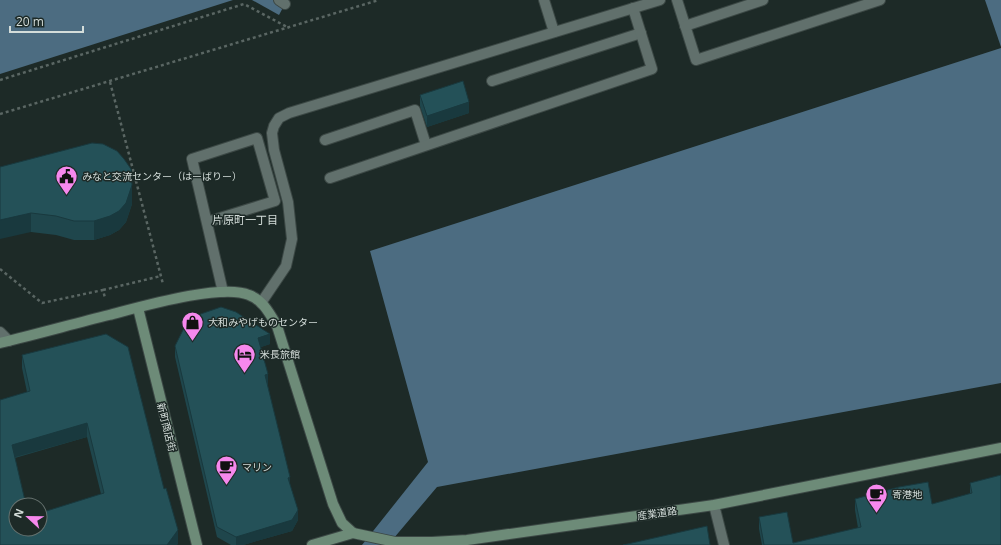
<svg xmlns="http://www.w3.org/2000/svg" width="1001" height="545" viewBox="0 0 1001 545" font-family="'Open Sans','Noto Sans JP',sans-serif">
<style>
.water{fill:#4c6c81}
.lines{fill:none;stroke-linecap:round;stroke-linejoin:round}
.lane-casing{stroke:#3c4845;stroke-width:12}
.street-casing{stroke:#3c4845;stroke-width:12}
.secondary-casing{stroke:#3c4845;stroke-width:12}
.path{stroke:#5a6663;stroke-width:2.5;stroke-dasharray:3 3;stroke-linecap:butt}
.lane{stroke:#61706c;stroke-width:10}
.street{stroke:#61706c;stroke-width:10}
.secondary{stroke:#6d8b78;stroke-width:10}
.wall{fill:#1f464c;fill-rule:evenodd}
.shaded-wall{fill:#19393e}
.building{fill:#245158;stroke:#19393e;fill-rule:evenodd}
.labels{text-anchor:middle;stroke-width:3;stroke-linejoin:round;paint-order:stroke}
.poi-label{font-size:10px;fill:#d4ddda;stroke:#1d2a27;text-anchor:start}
.street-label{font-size:10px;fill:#d4ddda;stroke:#1d2a27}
.neighbourhood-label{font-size:11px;fill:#d4ddda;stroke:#1d2a27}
</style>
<rect width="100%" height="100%" fill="#1d2a27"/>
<!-- water -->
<g class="water">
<path d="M0 0H233L0 74Z"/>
<path d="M252 0H287L279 15Z"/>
<path d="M985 0H1001V47Z"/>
<path d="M1001 48V383L437 487 388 545H362L428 462 370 251Z"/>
</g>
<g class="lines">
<defs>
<g id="lane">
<path d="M279 0 285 4"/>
<path d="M544 0 554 32"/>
<path d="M677 0 696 60 880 0"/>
<path d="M685 26 763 0"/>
<path d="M492 81 641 33"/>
<path d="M325 140 415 110 426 145"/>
<path d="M330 178 652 69 633 8"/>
<path d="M207 222 275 201 257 138 192 159 223 292"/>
</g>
<g id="street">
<path d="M261 303 286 266 292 239 288 202 274 150 272 133 274 126 279 118 289 113 660 0"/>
<path d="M0 332 9 341"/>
<path d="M714 505 724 545"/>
</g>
<g id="secondary">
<path d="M138 308 197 545"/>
<path d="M0 343C37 334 73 324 109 315 140 307 222 283 249 295 263 300 270 314 277 326L333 504 342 523 353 533"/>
<path d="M312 545 353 533 395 542H432L467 540 714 505 1001 448"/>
</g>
</defs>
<!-- lane casing -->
<use href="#lane" class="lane-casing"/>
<!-- street casing -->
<use href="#street" class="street-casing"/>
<!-- secondary casing -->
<use href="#secondary" class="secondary-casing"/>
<!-- path -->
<g class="path">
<path d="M0 80 244 4 289 28"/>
<path d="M110 82 163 284"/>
<path d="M0 114 379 0"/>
<path d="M0 269 42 303 103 290 105 298"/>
<path d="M103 290 161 276"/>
</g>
<!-- lane -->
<use href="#lane" class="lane"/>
<!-- street -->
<use href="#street" class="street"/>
<!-- secondary -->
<use href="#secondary" class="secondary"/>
</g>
<!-- wall -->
<g class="wall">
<path d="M420 95 469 113 427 127 420 106Z"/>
<path d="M0 167 132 204 126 222 119 230 110 235 94 240H74L56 235 31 232Z"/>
<path d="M270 344 261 347 268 384 267 385 298 520 292 531 243 545H231L217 537 175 357V346Z"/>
<path d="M22 355 164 489 178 544 0 545V400L27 392 22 368ZM87 437 101 494 16 529 15 458Z"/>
<path d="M970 483 1001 545H762L759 529V517L793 543 858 528 855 510V499L932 504 970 494Z"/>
</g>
<!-- shaded-wall -->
<g class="shaded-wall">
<path d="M469 102V113L427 127V116Z"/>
<path d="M132 185V204L126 222 119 230 110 235 94 240V221Z"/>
<path d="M31 213V232L0 239V220Z"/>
<path d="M270 334V344L258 348V338Z"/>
<path d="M268 374V384L265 385V375Z"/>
<path d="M87 423V437L12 458V445Z"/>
<path d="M290 477V487L288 478Z"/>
<path d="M298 510V520L292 531 243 545H236V537Z"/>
<path d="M178 530V544L177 545H167Z"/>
</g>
<!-- building -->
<g class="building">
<path d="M463 81 469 102 427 116 420 95Z"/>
<path d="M92 143 103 144 117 151 124 159 131 169 132 185 126 203 119 211 110 216 94 221H74L56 216 31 213 0 220V167Z"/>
<path d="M221 307 236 312 270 334 258 338 268 374 265 375 290 477 288 478 298 510 292 520 236 537 217 527 175 346 189 318Z"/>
<path d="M106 334 128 347 164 489 166 488 178 530 167 545H0V400L30 391 22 355ZM87 423 104 493 40 513V529H16V505H26L12 445Z"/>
<path d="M1001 475V545H764L759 517 787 512 793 543 861 527 855 499 899 487 928 482 932 504 972 493 970 483Z"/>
<path d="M707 526 710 545H623Z"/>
</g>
<!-- icons -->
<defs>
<symbol id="civic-pin" viewBox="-11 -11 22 30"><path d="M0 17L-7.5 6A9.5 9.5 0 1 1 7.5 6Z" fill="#f688ed" stroke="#1d2a27"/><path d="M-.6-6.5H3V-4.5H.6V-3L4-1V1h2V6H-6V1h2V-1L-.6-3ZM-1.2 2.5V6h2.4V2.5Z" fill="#111"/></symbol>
<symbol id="shop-pin" viewBox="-11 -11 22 30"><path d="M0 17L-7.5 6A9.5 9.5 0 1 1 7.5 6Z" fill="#f688ed" stroke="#1d2a27"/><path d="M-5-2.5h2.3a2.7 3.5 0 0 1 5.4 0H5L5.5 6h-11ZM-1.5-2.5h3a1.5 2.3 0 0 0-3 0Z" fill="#111"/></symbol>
<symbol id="hotel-pin" viewBox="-11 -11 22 30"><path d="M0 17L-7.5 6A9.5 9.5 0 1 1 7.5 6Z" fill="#f688ed" stroke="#1d2a27"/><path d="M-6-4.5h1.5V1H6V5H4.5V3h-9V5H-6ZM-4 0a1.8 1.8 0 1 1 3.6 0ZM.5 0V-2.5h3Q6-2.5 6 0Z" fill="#111"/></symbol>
<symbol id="cafe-pin" viewBox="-11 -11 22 30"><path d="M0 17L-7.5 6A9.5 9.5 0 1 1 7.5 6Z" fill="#f688ed" stroke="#1d2a27"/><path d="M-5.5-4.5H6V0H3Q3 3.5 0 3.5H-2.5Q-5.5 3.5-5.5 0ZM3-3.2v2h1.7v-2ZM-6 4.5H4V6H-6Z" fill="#111"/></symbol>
</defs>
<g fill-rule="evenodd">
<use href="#civic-pin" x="54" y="164" width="25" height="34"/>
<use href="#shop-pin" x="180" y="310" width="25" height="34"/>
<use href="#hotel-pin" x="232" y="342" width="25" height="34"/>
<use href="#cafe-pin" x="214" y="454" width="25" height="34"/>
<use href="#cafe-pin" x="864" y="482" width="25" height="34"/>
</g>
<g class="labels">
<!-- poi labels -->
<g class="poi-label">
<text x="82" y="180">みなと交流センター（はーばりー）</text>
<text x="208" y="326">大和みやげものセンター</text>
<text x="260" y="358">米長旅館</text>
<text x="242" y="471">マリン</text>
<text x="892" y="498">寄港地</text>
</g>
<!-- street labels -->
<g class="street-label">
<text transform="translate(167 427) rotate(76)" y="4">新町商店街</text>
<text transform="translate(657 513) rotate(-8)" y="4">産業道路</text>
</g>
<!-- neighbourhood labels -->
<g class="neighbourhood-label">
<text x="245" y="224">片原町一丁目</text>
</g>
</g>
<!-- north arrow -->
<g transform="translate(28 517) rotate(292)"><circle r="19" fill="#1d2a27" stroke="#66726f"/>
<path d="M0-3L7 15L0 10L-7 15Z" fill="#f688ed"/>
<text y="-6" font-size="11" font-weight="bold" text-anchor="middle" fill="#d4ddda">N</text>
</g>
<!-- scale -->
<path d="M10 26v6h73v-6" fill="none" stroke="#d4ddda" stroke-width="2"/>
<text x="16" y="26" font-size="12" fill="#d4ddda" stroke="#1d2a27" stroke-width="3" paint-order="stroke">20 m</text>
</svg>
